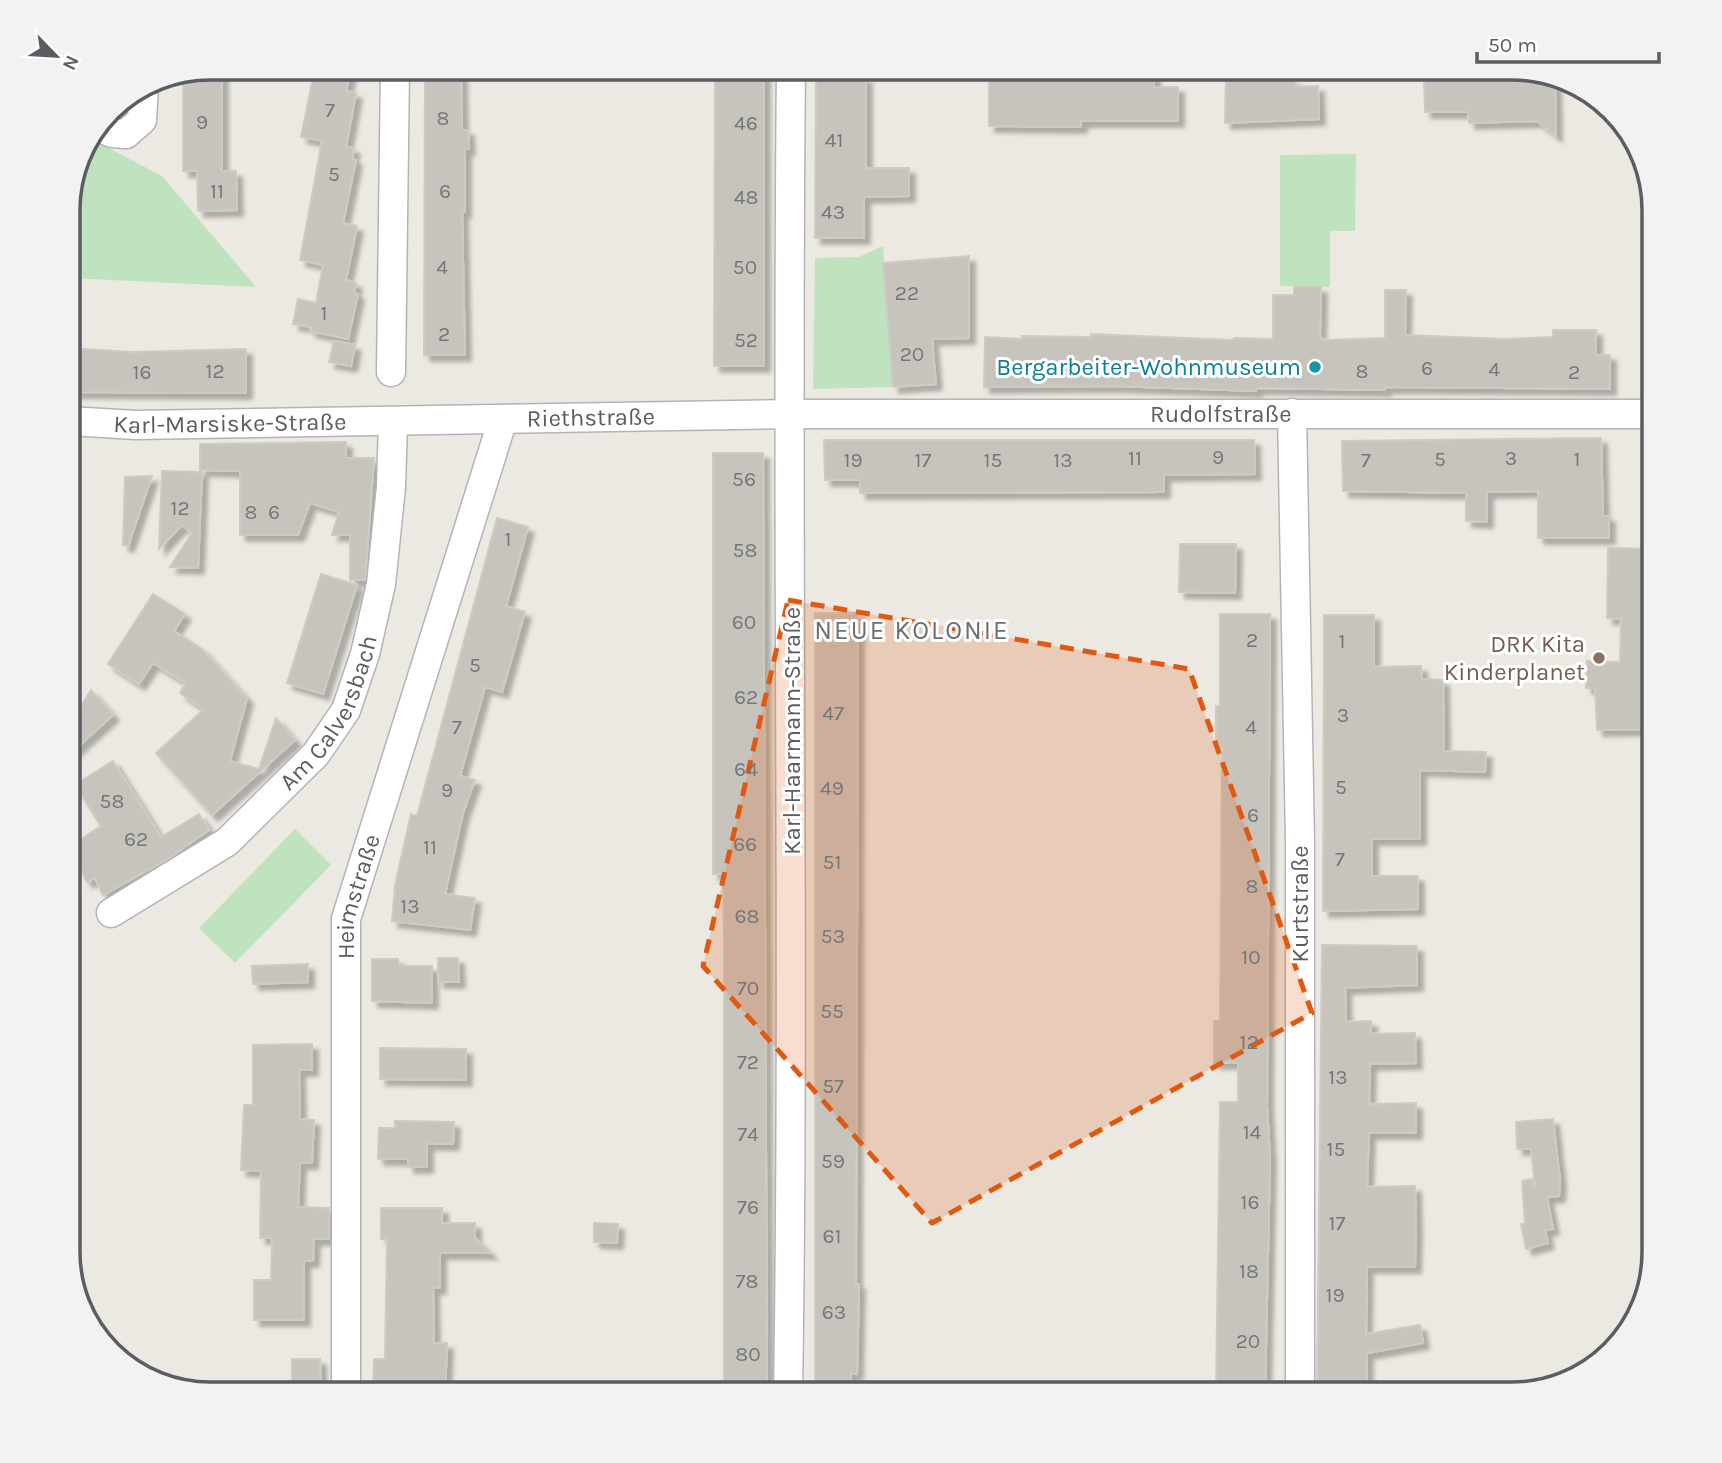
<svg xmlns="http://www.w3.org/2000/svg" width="1722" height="1463" viewBox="0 0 1722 1463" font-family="Karla,sans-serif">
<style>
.green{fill:#bfe2bf}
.building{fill:#c7c4be;stroke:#cfcbc0;stroke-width:2;filter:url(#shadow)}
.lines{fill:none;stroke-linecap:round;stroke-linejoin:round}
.street-casing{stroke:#b2b4b8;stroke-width:31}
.street{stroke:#fff;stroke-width:28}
.marked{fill:#e15910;fill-opacity:0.2;stroke:#e15910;stroke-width:5;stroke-dasharray:14 9;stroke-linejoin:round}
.culture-dot{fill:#0f9aa8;stroke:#fff;stroke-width:2.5}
.education-dot{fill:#8d6e63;stroke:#fff;stroke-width:2.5}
.labels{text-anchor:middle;stroke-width:6;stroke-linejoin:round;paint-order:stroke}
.number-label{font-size:21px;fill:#757778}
.culture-label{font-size:24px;fill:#0d838f;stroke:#fff;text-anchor:end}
.street-label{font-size:24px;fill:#5a5d61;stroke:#fff}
.education-label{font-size:24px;fill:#785e54;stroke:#fff;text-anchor:end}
.neighbourhood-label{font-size:26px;letter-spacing:2px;fill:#6b6f73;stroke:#fff}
.rim{fill:none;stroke:#5a5d61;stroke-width:3.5}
</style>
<defs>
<filter id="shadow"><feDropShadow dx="6" dy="6" stdDeviation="2" flood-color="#0004"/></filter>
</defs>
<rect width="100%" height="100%" fill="#ebe9e1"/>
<!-- green -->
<g class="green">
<path d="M95 141 162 176 256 287 69 278V201L75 175 78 176Z"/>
<path d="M1356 154 1355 231H1330V287L1280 286V155Z"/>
<path d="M883 246 893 387 813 389 815 258 858 257Z"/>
<path d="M295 829 331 865 235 963 199 928Z"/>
</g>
<!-- building -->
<g class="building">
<path d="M211 68H222V171H236L237 210 198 211 197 171H183V74Z"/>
<path d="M315 68H351L346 91 356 93 346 147 354 148 352 159 356 160 343 223 357 226 346 280 356 283 354 293 358 294 348 339 310 331 311 327 293 324 298 299 316 303 323 265 300 260 322 141 301 137Z"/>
<path d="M425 68H461L462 130H468L469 149H465V212H462L465 355H424Z"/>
<path d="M715 68H764V366H714Z"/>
<path d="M816 68H852V77H866V168H909V196L864 197V238H815Z"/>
<path d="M1154 68V87H1178V121H1081V127L989 126V69Z"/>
<path d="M1510 68 1555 77 1556 136 1537 121 1469 123 1468 112H1425L1424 81H1440V73L1510 71Z"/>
<path d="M1226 77 1295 80V87L1318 86 1319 119 1225 123Z"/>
<path d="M969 256V338L932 339 936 384 893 387 883 263Z"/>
<path d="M1294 287H1321L1320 337 1325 340 1385 338V290H1406L1405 335 1507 339 1553 337V330H1596V355H1610V389L1385 387V390L1256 388V391L1113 386 984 387 985 337 1022 339V336L1091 337V334L1234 340V338L1273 339V295H1294Z"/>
<path d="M334 341 355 345 351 366 329 362Z"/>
<path d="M69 348 131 352 246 349V393L69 392Z"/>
<path d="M1601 438 1603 516H1609V538H1538V491L1487 492V522L1466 521V493L1343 491 1342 441Z"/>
<path d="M824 440H1254L1255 474 1164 475V492L860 493V480H825Z"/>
<path d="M346 442V458H374L365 580H350V535H332L339 512 310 503 298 535H240V471L200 470V444Z"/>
<path d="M713 453H763L767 1382H724V944L723 874H713Z"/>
<path d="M162 471 202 472 198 568 170 567 192 533 182 525 159 549Z"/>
<path d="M152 476 128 546 123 545 125 477Z"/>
<path d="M497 518 528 527 506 606 525 612 502 692 485 687 460 776 475 780 463 813 445 894 475 898 470 930 392 921 395 885 411 814 417 816Z"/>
<path d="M1180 544H1236L1235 593 1179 592Z"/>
<path d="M1608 548 1654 549V729L1597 730 1595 688H1586L1587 661 1620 662 1621 619 1607 618Z"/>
<path d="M321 574 357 585 323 694 287 683Z"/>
<path d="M153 594 185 614 174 631 202 649 247 698 230 761 259 769 276 718 295 740 212 815 156 753 204 709 180 693 186 683 153 663 139 684 108 664Z"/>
<path d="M815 613H858L856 1284H859L857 1374 851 1373V1395H815Z"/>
<path d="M1220 614H1270L1267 1106 1270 1158 1265 1395H1216L1220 1102H1238V1063H1214V1021H1220L1222 748H1216V706H1220Z"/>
<path d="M1324 615H1374V667L1421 666 1422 679 1443 680 1444 751 1486 752 1485 772 1420 770V839H1372V876H1418V909L1323 911Z"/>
<path d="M91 690 113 715 69 755V725Z"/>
<path d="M113 761 161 837 199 814 209 830 166 860 103 895 95 878 87 882 69 847 101 826 75 785Z"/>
<path d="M1322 945 1417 946V985L1345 988 1346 1022 1371 1021V1034L1415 1033 1416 1063 1370 1064 1369 1104 1416 1103V1133H1369L1367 1187 1415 1186 1416 1228 1415 1267H1367L1366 1334 1420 1325 1423 1343 1367 1353V1393H1317Z"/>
<path d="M438 958H458L459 982H438Z"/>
<path d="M372 959H398L399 966H432V1003L372 1001Z"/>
<path d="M308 964V982L253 984 252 966Z"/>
<path d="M312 1044V1070H299L300 1119 314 1120 312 1163H300L298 1207 329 1208V1239H314L313 1261H304V1320H254V1280H271L272 1238H260L261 1171 241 1170 244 1105H253V1045Z"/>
<path d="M380 1048 466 1049V1080L380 1079Z"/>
<path d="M1553 1119 1560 1181 1559 1196 1547 1197 1553 1229 1545 1230 1548 1243 1526 1249 1521 1224 1525 1223 1522 1181 1532 1179 1535 1187 1531 1149H1517L1516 1122Z"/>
<path d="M395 1121 454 1122 453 1144H427V1167H408V1159H378L379 1128H395Z"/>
<path d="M381 1208H442V1223H475V1238L491 1253H440V1288H433L434 1343H447L445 1395H373L374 1359H385L387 1239H381Z"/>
<path d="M594 1223 618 1224 617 1243 594 1242Z"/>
<path d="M292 1359H320L321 1395H292Z"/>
</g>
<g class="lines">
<defs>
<g id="street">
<path d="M99 127 112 133 126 134 142 120 144 87"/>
<path d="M391 372 395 68"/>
<path d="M1292 413 1300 842V1395"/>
<path id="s1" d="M69 421 136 425 787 414H1654"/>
<path id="s2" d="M111 913 227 842 316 754 346 710 365 654 381 584 391 487 393 422"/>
<path id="s3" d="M346 1395V919L503 419"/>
<path d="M788 1395C795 952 786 510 791 68"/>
</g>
</defs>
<!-- street casing -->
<use href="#street" class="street-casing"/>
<!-- street -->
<use href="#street" class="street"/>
</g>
<!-- marked area -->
<path class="marked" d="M788 600 1189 669 1312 1013 932 1223 703 966Z"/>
<!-- markers -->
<circle class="culture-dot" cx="1315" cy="367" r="7"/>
<circle class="education-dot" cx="1599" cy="658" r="7"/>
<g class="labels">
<!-- number labels -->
<g class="number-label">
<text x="330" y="117">7</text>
<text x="443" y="125">8</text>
<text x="202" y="129">9</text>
<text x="746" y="130">46</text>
<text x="834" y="147">41</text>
<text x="334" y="181">5</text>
<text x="217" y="198">11</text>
<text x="445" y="198">6</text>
<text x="746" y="204">48</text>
<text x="833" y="219">43</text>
<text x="442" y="274">4</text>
<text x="745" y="274">50</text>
<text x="907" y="300">22</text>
<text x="324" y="320">1</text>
<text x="444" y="341">2</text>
<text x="746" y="347">52</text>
<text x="912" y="361">20</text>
<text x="1427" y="375">6</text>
<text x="1494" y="376">4</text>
<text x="215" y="378">12</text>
<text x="1362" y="378">8</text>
<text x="142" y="379">16</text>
<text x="1574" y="379">2</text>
<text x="1218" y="464">9</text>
<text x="1135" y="465">11</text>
<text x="1511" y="465">3</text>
<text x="1440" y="466">5</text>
<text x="1577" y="466">1</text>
<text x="853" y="467">19</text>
<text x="923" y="467">17</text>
<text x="993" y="467">15</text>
<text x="1063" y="467">13</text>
<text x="1366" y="467">7</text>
<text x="744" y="486">56</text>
<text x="180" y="515">12</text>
<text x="251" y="519">8</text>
<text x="274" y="519">6</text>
<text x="508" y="546">1</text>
<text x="745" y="557">58</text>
<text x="744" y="629">60</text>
<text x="1252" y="647">2</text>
<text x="1342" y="648">1</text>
<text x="475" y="672">5</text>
<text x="746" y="704">62</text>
<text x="833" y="720">47</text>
<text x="1343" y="722">3</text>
<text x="457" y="734">7</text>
<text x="1251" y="734">4</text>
<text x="746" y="776">64</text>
<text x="1341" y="794">5</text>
<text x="832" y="795">49</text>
<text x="447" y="797">9</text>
<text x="112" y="808">58</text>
<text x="1253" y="822">6</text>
<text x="136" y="846">62</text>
<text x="745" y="851">66</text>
<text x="430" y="854">11</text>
<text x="1340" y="866">7</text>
<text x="832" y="869">51</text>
<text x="1252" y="893">8</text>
<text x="410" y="913">13</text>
<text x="747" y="923">68</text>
<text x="833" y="943">53</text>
<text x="1251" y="964">10</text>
<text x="748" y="995">70</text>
<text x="832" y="1018">55</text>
<text x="1249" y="1049">12</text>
<text x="748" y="1069">72</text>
<text x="1338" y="1084">13</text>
<text x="833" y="1093">57</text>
<text x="1252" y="1139">14</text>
<text x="748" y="1141">74</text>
<text x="1336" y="1156">15</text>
<text x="833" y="1168">59</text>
<text x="1250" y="1209">16</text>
<text x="748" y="1214">76</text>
<text x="1337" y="1230">17</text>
<text x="832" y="1243">61</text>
<text x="1249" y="1278">18</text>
<text x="747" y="1288">78</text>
<text x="1335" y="1302">19</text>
<text x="834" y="1319">63</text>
<text x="1248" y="1348">20</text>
<text x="748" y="1361">80</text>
</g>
<!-- culture labels -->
<g class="culture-label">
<text x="1301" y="375">Bergarbeiter-Wohnmuseum</text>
</g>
<!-- street labels -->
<g class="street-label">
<text dy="8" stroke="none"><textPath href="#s1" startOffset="1152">Rudolfstraße</textPath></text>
<text dy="8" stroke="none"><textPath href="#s1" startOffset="522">Riethstraße</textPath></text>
<text dy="8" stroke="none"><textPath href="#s1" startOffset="161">Karl-Marsiske-Straße</textPath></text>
<text dy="8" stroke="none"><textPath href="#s2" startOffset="304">Am Calversbach</textPath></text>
<text transform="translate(792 731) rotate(-90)" y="8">Karl-Haarmann-Straße</text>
<text dy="8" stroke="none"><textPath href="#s3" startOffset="500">Heimstraße</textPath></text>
<text transform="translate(1300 904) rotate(-90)" y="8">Kurtstraße</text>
</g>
<!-- education labels -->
<g class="education-label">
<text x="1585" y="652">DRK Kita<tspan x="1585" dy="28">Kinderplanet</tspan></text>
</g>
<!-- neighbourhood labels -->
<g class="neighbourhood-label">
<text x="912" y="639">NEUE KOLONIE</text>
</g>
</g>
<!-- crop -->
<path d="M0 0H1722V1463H0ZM210 80H1512A130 130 0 0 1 1642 210V1252A130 130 0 0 1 1512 1382H210A130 130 0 0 1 80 1252V210A130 130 0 0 1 210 80Z" fill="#f2f2f2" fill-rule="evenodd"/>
<path class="rim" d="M210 80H1512A130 130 0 0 1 1642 210V1252A130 130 0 0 1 1512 1382H210A130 130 0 0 1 80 1252V210A130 130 0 0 1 210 80Z"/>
<!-- north arrow -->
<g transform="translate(56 56) rotate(115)" stroke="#ffffff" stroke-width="5" paint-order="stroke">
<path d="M0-5L12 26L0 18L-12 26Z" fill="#5a5d61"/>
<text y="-10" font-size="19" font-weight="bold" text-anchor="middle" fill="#5a5d61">N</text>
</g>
<!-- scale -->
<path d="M1477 52v10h182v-10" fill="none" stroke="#5a5d61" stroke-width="3.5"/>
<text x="1488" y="52" font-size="21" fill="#5a5d61" stroke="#ffffff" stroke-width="5" paint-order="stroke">50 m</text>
</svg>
